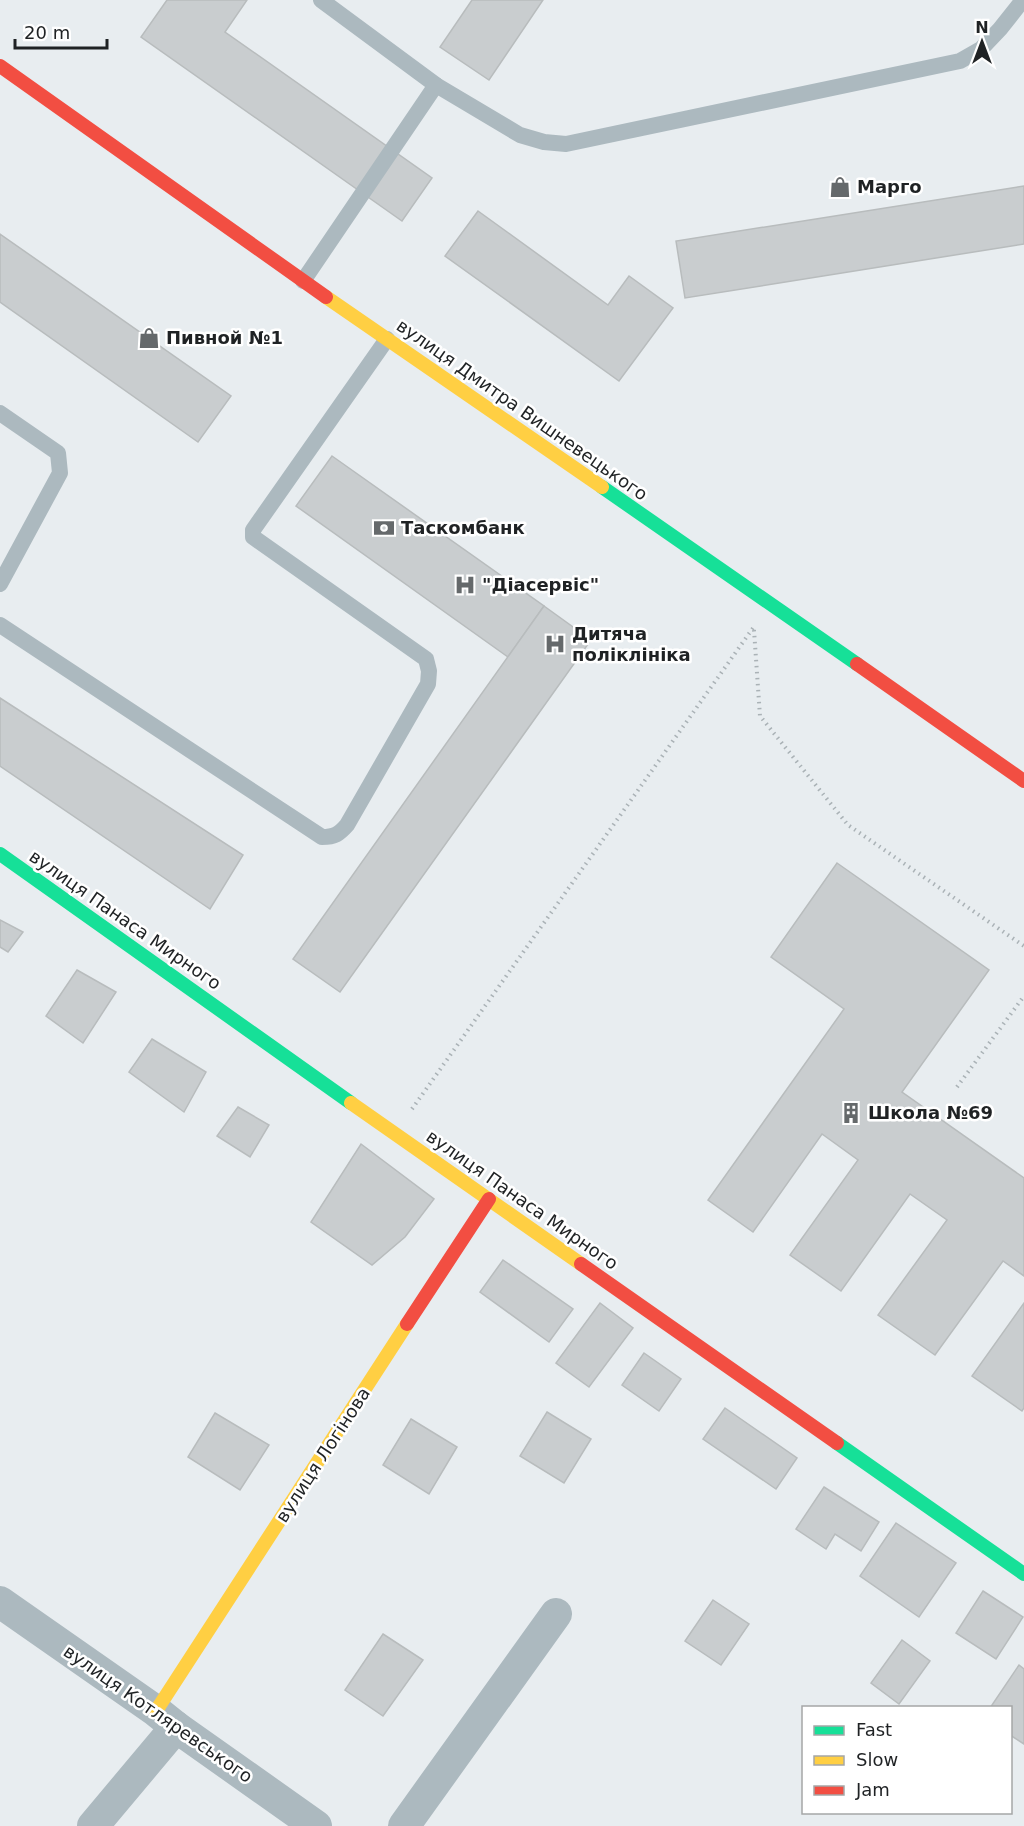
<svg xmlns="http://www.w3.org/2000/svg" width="1024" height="1826" viewBox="0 0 1024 1826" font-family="'DejaVu Sans',sans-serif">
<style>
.building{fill:#c9cdcf;stroke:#b8bcbd;stroke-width:1.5}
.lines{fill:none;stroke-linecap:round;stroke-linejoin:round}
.path{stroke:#aab2b6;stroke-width:4;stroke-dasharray:1.5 4.5;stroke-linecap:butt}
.lane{stroke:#acb9bf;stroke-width:16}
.street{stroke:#acb9bf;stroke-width:32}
.fast{stroke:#16e098;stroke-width:14}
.slow{stroke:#ffcf43;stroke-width:14}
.jam{stroke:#f24e42;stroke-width:14}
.labels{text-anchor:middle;stroke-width:5;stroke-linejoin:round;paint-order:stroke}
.poi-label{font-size:18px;font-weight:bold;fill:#1f2224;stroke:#fff;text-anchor:start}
.street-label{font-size:18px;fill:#1f2224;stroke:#fff}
</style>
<rect width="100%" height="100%" fill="#e8edf0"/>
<!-- building -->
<g class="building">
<path d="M167 0H247L225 32 432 178 402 221 141 37Z"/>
<path d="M472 0H543L489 80 440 47Z"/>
<path d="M1024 186V244L685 298 676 241Z"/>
<path d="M478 211 608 305 629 276 673 308 619 381 445 256Z"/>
<path d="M0 234 231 396 198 442 0 302Z"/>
<path d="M332 456 544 606 508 657 296 506Z"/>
<path d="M544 606 591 640 340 992 293 959Z"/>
<path d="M0 698 243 855 210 909 0 766Z"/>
<path d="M837 863 989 970 902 1092 1024 1178V1276L1003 1261 935 1355 878 1315 947 1220 910 1194 841 1291 790 1255 858 1160 822 1134 753 1232 708 1200 844 1009 771 957Z"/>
<path d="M0 920 23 932 8 952 0 947Z"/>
<path d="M77 970 116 992 83 1043 46 1016Z"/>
<path d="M152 1039 206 1072 184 1112 129 1072Z"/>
<path d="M238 1107 269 1125 250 1157 217 1136Z"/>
<path d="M361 1144 434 1199 405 1237 372 1265 311 1222Z"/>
<path d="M503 1260 573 1309 549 1342 480 1292Z"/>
<path d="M600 1303 633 1328 589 1387 556 1363Z"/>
<path d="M1024 1303V1408L1022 1411 972 1376Z"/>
<path d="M644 1353 681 1379 659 1411 622 1385Z"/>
<path d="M725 1408 797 1458 776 1489 703 1439Z"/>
<path d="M547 1412 591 1439 564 1483 520 1456Z"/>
<path d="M215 1413 269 1445 240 1490 188 1457Z"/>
<path d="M411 1419 457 1447 429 1494 383 1465Z"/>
<path d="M824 1487 879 1522 861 1551 835 1534 826 1549 796 1529Z"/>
<path d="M896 1523 956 1563 919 1617 860 1576Z"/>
<path d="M983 1591 1023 1617 996 1659 956 1633Z"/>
<path d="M713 1600 749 1624 721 1665 685 1641Z"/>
<path d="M383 1634 423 1660 383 1716 345 1690Z"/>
<path d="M902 1640 930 1661 899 1704 871 1683Z"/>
<path d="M1019 1665 1024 1669V1744L1010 1735V1708H990Z"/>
</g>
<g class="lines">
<!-- path -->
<g class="path">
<path d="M754 630 760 716 848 825 1024 946"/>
<path d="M957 1087 1024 996"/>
<path d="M412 1109 753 628"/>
</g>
<!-- lane -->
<g class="lane">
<path d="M321 0 436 85"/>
<path d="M303 281 436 85 520 135 544 142 566 144 960 61 981 49 1000 29 1023 0"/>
<path d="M0 413 58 453 60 473 0 584"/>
<path d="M0 625 322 837C335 837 339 834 347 825L428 684 429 671 426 659 253 537V530L387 339"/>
</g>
<!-- street -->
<g class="street">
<path d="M0 1602 156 1711 176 1727 316 1826"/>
<path d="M93 1826 176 1727"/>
<path d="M404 1826 556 1614"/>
</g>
<!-- fast -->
<g class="fast">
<path d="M602 487 857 664"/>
<path d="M0 854 351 1103"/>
<path d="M837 1443 1024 1574"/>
</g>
<!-- slow -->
<g class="slow">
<path d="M326 297 602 487"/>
<path d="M351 1103 581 1264"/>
<path d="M156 1711 407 1324"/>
</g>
<!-- jam -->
<g class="jam">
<path d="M0 66 326 297"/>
<path d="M857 664 1024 781"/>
<path d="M581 1264 837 1443"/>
<path d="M407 1324 489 1199"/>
</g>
</g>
<!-- icons -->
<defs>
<symbol id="shop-bare" viewBox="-9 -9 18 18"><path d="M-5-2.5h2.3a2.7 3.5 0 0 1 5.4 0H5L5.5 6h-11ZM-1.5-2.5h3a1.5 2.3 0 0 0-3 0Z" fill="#65696b" stroke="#fff" stroke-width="2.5" paint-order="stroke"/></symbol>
<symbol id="bank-bare" viewBox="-9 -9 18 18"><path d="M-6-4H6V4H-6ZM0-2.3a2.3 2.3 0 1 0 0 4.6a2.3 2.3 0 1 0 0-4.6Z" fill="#65696b" stroke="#fff" stroke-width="2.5" paint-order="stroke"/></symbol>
<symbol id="hospital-bare" viewBox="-9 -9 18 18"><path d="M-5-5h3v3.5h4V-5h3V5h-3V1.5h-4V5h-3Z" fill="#65696b" stroke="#fff" stroke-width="2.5" paint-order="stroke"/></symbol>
<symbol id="building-bare" viewBox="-9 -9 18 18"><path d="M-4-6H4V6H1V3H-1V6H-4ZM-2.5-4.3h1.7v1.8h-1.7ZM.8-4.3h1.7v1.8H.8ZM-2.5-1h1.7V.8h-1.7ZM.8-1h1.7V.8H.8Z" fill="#65696b" stroke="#fff" stroke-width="2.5" paint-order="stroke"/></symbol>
</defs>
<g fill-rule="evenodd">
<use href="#shop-bare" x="825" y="172" width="30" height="30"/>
<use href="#shop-bare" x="134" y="323" width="30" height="30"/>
<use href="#bank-bare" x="369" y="513" width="30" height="30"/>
<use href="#hospital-bare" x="450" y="570" width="30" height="30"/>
<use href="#hospital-bare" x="540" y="629" width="30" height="30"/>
<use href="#building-bare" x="836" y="1098" width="30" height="30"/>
</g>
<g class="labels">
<!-- poi labels -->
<g class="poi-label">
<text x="857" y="193">Марго</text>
<text x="166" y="344">Пивной №1</text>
<text x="401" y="534">Таскомбанк</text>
<text x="482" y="591">"Діасервіс"</text>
<text x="572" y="640">Дитяча<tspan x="572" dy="21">поліклініка</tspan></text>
<text x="868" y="1119">Школа №69</text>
</g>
<!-- street labels -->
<g class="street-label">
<text transform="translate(522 410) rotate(35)" y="6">вулиця Дмитра Вишневецького</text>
<text transform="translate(125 920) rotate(35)" y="6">вулиця Панаса Мирного</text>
<text transform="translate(522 1200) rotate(35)" y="6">вулиця Панаса Мирного</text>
<text transform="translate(323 1455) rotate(-57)" y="6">вулиця Логінова</text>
<text transform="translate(158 1714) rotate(35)" y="6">вулиця Котляревського</text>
</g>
</g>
<!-- legend -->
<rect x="802" y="1706" width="210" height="108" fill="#ffffff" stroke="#a5a7a7" stroke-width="1.5"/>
<rect x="814" y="1726" width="30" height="9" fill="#16e098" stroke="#a5a7a7" stroke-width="1.5"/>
<text x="856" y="1736" font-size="18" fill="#1f2224">Fast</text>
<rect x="814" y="1756" width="30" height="9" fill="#ffcf43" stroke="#a5a7a7" stroke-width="1.5"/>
<text x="856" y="1766" font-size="18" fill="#1f2224">Slow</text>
<rect x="814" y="1786" width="30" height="9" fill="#f24e42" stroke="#a5a7a7" stroke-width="1.5"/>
<text x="856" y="1796" font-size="18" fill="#1f2224">Jam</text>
<!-- north arrow -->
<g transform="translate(982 42)" stroke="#ffffff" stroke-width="4.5" paint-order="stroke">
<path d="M0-4.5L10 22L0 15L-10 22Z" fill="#1f2224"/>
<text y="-9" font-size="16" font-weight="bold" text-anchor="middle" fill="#1f2224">N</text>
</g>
<!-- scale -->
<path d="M15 39v9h92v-9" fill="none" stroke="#1f2224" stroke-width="3"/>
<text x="24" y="39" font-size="18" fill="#1f2224" stroke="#ffffff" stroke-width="4.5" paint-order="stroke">20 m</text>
</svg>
